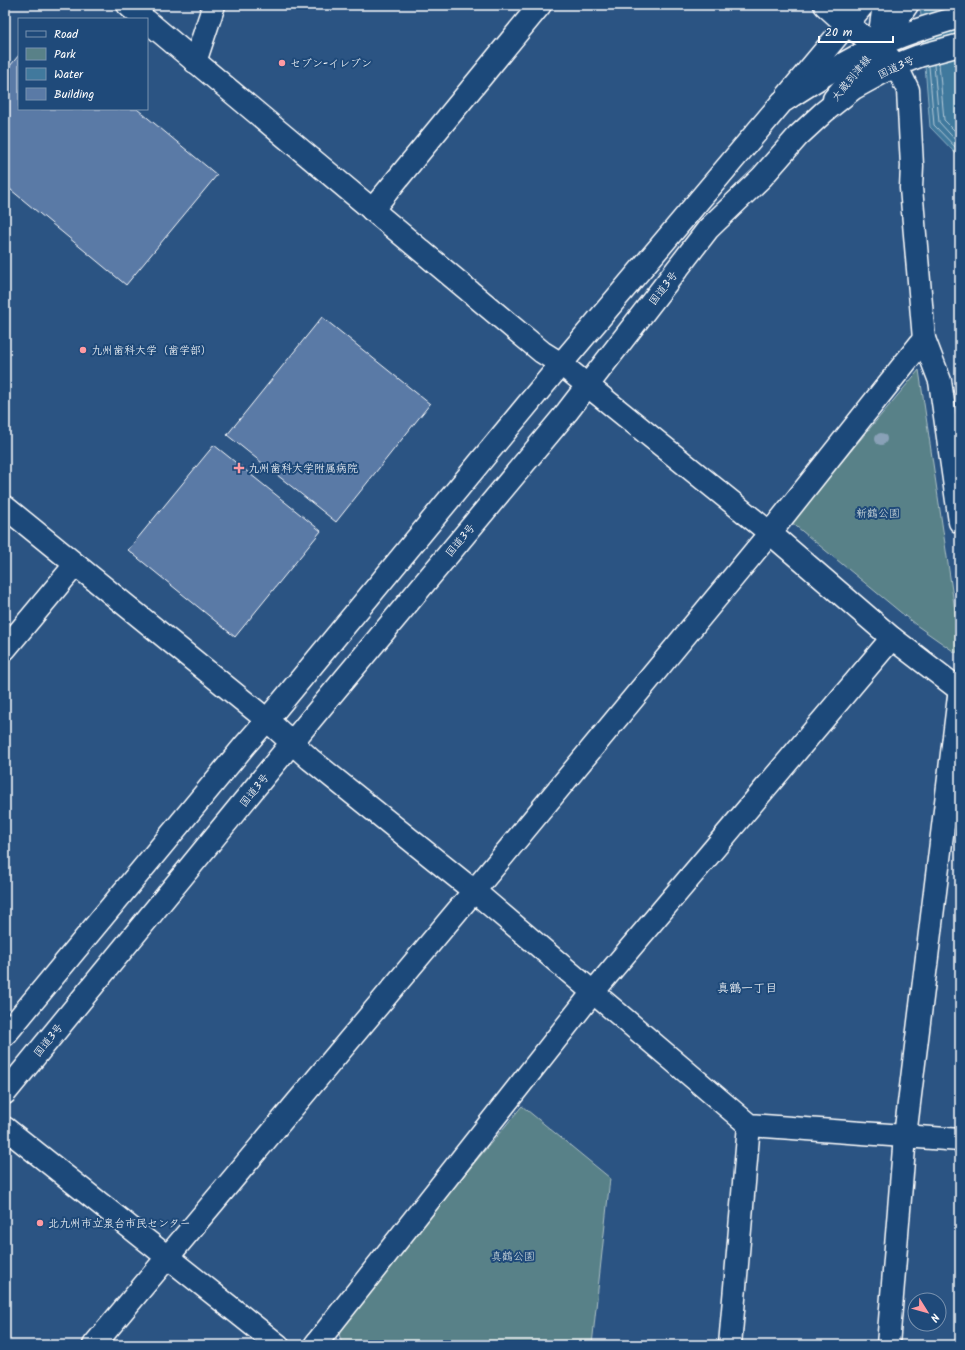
<svg xmlns="http://www.w3.org/2000/svg" width="965" height="1350" viewBox="0 0 965 1350" font-family="Kalam,'Klee One',sans-serif">
<style>
.green{fill:#598188;stroke:#acc0c4}
.water{fill:#41799d;stroke:#8dafc4}
.lines{fill:none;stroke-linecap:round;stroke-linejoin:round}
.shore{stroke:#b3c9d8;stroke-width:1}
.building{fill:#5a7aa6;stroke:#fff}
.minor-casing{stroke:#fff;stroke-width:25}
.tertiary-casing{stroke:#fff;stroke-width:25}
.secondary-casing{stroke:#fff;stroke-width:25}
.trunk-casing{stroke:#fff;stroke-width:25}
.minor{stroke:#1f4a7a;stroke-width:22}
.tertiary{stroke:#1f4a7a;stroke-width:22}
.secondary{stroke:#1f4a7a;stroke-width:22}
.trunk{stroke:#1f4a7a;stroke-width:22}
.tree{fill:#89a1b7}
.poi-dot{fill:#ff9aa2;stroke:#1f4a7a;stroke-width:1.5}
.labels{text-anchor:middle;stroke-width:4;stroke-linejoin:round;paint-order:stroke}
.poi-label{font-size:11px;fill:#fff;stroke:#1f4a7a;text-anchor:start}
.street-label{font-size:11px;fill:#fff;stroke:#1f4a7a}
.park-label{font-size:11px;fill:#d6e0e1;stroke:#1f4a7a}
.neighbourhood-label{font-size:12px;fill:#fff;stroke:#1f4a7a}
</style>
<rect width="100%" height="100%" fill="#2b5483"/>
<filter id="ink" filterUnits="userSpaceOnUse"><feTurbulence type="fractalNoise" baseFrequency=".025" numOctaves="2"/><feDisplacementMap in="SourceGraphic" scale="8" xChannelSelector="R" yChannelSelector="G"/><feConvolveMatrix kernelMatrix="1 2 1 2 8 2 1 2 1" color-interpolation-filters="sRGB"/></filter>
<g filter="url(#ink)">
<!-- green -->
<g class="green">
<path d="M919 370 960 644 956 653 916 625 791 522Z"/>
<path d="M522 1106 610 1178 592 1345 342 1344 337 1327Z"/>
</g>
<!-- water -->
<path class="water" d="M920 5H960V158L930 127Z"/>
<g class="lines">
<!-- shore -->
<g class="shore">
<path d="M939 63 944 120 960 136"/>
<path d="M934 65 939 122 960 145"/>
<path d="M929 66 934 125 960 152"/>
</g>
</g>
<!-- building -->
<g class="building">
<path d="M19 55V109H137L217 175 126 285 5 185V72Z"/>
<path d="M322 317 430 404 336 522 227 435Z"/>
<path d="M214 445 321 531 235 637 128 550Z"/>
</g>
<g class="lines">
<defs>
<g id="minor">
<path d="M825 5 847 25 878 46 896 65 908 90 912 166 911 188 924 339 940 381 960 522"/>
<path d="M878 46 884 5"/>
<path d="M195 62 214 5"/>
<path d="M372 210 540 5"/>
<path d="M5 507 267 720 310 759 474 891 749 1125 960 1140"/>
<path d="M5 649 75 565"/>
<path d="M5 1128 278 1345"/>
<path d="M94 1345 474 891 770 533 924 339"/>
<path d="M315 1345 594 991 892 638"/>
<path d="M730 1345 749 1125"/>
<path d="M888 1345 905 1136 960 688"/>
</g>
<g id="tertiary">
<path d="M128 5 144 19"/>
<path d="M147 21 542 352 561 364 770 533 892 638 960 690"/>
</g>
<g id="secondary">
<path d="M787 96 863 5"/>
<path d="M834 99 878 46 907 5"/>
</g>
<g id="trunk">
<path d="M5 1035 245 745 267 720 561 364 782 102C813 82 845 61 878 46 905 33 932 25 960 17"/>
<path d="M5 1093 312 718 567 412 708 229 762 177 798 136 824 112 854 88 896 65 919 56 960 45"/>
</g>
</defs>
<!-- minor casing -->
<use href="#minor" class="minor-casing"/>
<!-- tertiary casing -->
<use href="#tertiary" class="tertiary-casing"/>
<!-- secondary casing -->
<use href="#secondary" class="secondary-casing"/>
<!-- trunk casing -->
<use href="#trunk" class="trunk-casing"/>
<!-- minor -->
<use href="#minor" class="minor"/>
<!-- tertiary -->
<use href="#tertiary" class="tertiary"/>
<!-- secondary -->
<use href="#secondary" class="secondary"/>
<!-- trunk -->
<use href="#trunk" class="trunk"/>
</g>
<!-- trees -->
<circle class="tree" cx="881" cy="439" r="6"/>
</g>
<!-- markers -->
<g class="poi-dot">
<circle cx="282" cy="63" r="4"/>
<circle cx="83" cy="350" r="4"/>
<path d="M237 462h4v4h4v4h-4v4h-4v-4h-4v-4h4z"/>
<circle cx="40" cy="1223" r="4"/>
</g>
<g class="labels">
<!-- poi labels -->
<g class="poi-label">
<text x="290" y="67">セブン-イレブン</text>
<text x="91" y="354">九州歯科大学（歯学部）</text>
<text x="248" y="472">九州歯科大学附属病院</text>
<text x="48" y="1227">北九州市立泉台市民センター</text>
</g>
<!-- street labels -->
<g class="street-label">
<text transform="translate(896 67) rotate(-25)" y="4">国道3号</text>
<text transform="translate(851 78) rotate(-51)" y="4">大蔵到津線</text>
<text transform="translate(663 288) rotate(-53)" y="4">国道3号</text>
<text transform="translate(460 540) rotate(-50)" y="4">国道3号</text>
<text transform="translate(254 790) rotate(-51)" y="4">国道3号</text>
<text transform="translate(48 1040) rotate(-51)" y="4">国道3号</text>
</g>
<!-- park labels -->
<g class="park-label">
<text x="878" y="517">新鶴公園</text>
<text x="513" y="1260">真鶴公園</text>
</g>
<!-- neighbourhood labels -->
<g class="neighbourhood-label">
<text x="747" y="992">真鶴一丁目</text>
</g>
</g>
<!-- margin -->
<rect width="965" height="1350" fill="none" stroke="#1f4a7a" stroke-width="20"/>
<rect x="10" y="10" width="945" height="1330" fill="none" stroke="#fff" stroke-width="1.5" filter="url(#ink)"/>
<!-- legend -->
<rect x="18" y="18" width="130" height="92" fill="#1f4a7a" stroke="#7992af"/>
<rect x="26" y="31" width="20" height="6" fill="#1f4a7a" stroke="#7992af"/>
<text x="54" y="38" font-size="12" fill="#ffffff">Road</text>
<rect x="26" y="48" width="20" height="12" fill="#598188" stroke="#7992af"/>
<text x="54" y="58" font-size="12" fill="#ffffff">Park</text>
<rect x="26" y="68" width="20" height="12" fill="#41799d" stroke="#7992af"/>
<text x="54" y="78" font-size="12" fill="#ffffff">Water</text>
<rect x="26" y="88" width="20" height="12" fill="#5a7aa6" stroke="#7992af"/>
<text x="54" y="98" font-size="12" fill="#ffffff">Building</text>
<!-- north arrow -->
<g transform="translate(927 1312) rotate(127)"><circle r="19" fill="#1f4a7a" stroke="#7992af"/>
<path d="M0-3L7 15L0 10L-7 15Z" fill="#ff9aa2"/>
<text y="-6" font-size="11" font-weight="bold" text-anchor="middle" fill="#ffffff">N</text>
</g>
<!-- scale -->
<path d="M819 36v6h74v-6" fill="none" stroke="#ffffff" stroke-width="2"/>
<text x="825" y="36" font-size="12" fill="#ffffff" stroke="#1f4a7a" stroke-width="3" paint-order="stroke">20 m</text>
</svg>
